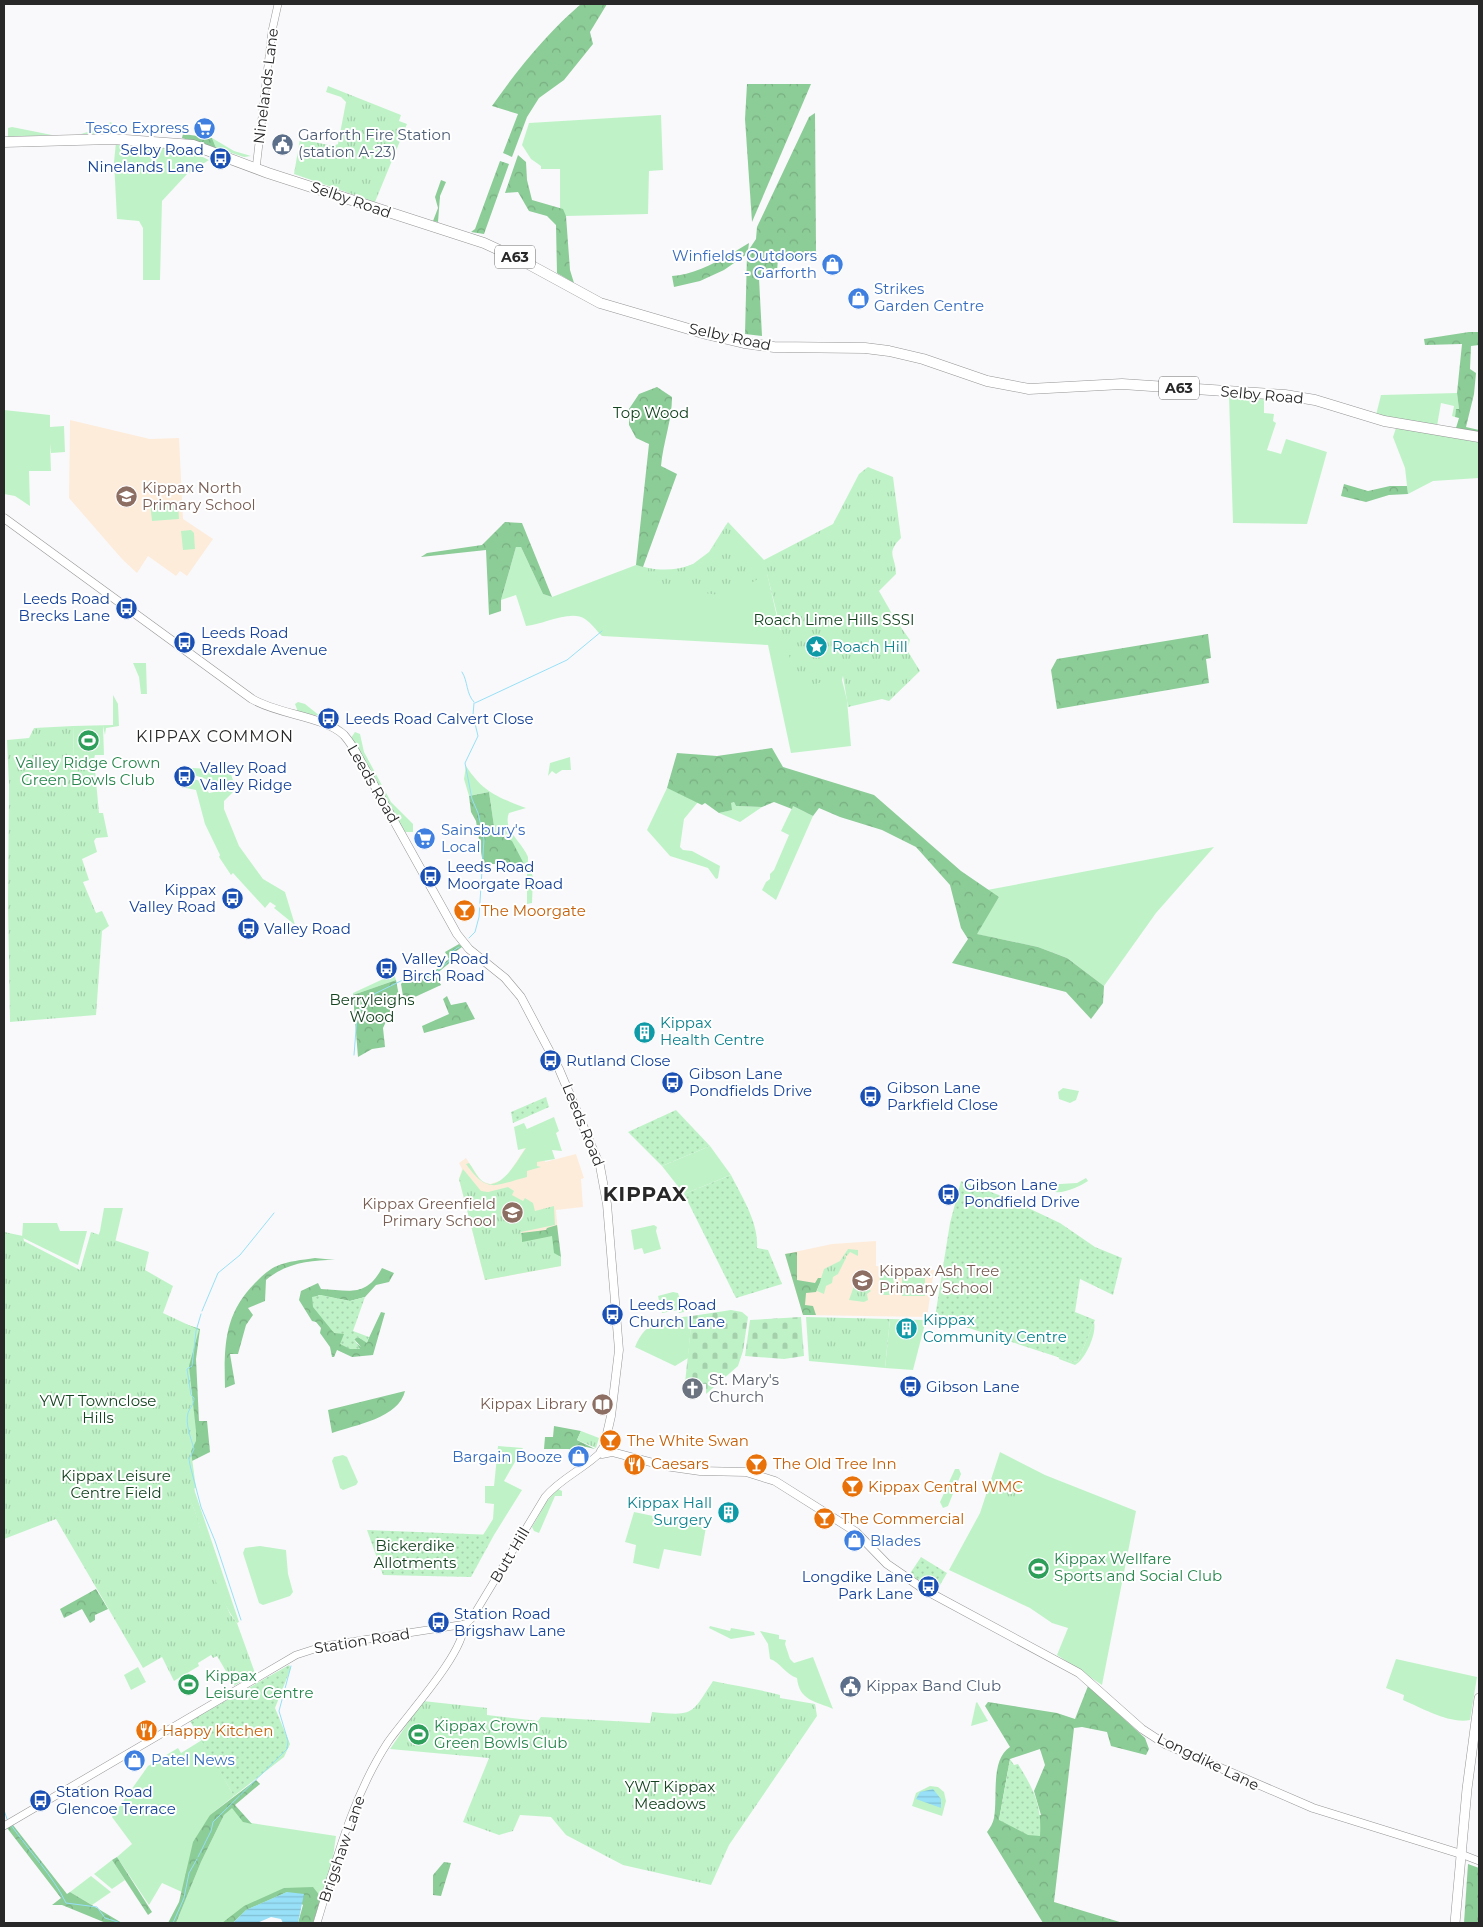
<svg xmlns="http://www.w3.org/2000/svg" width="1483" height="1927" viewBox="0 0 1483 1927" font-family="Montserrat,sans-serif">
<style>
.education{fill:#feecdb}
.grass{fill:#bff3c7}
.forest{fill:url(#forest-crowns);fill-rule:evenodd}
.cemetery{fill:url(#cemetery-stones)}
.park{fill:url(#park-tufts)}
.garden{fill:url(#garden-dots)}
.water{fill:url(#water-rules)}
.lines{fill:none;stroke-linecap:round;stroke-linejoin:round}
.stream{stroke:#97e0f7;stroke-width:1}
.tertiary-casing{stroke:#959596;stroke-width:8}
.secondary-casing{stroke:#959596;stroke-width:9}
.primary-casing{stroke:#959596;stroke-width:10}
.trunk-casing{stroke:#959596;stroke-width:11}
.tertiary{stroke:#fff;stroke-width:7}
.secondary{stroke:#fff;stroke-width:8}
.primary{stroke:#fff;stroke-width:9}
.trunk{stroke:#fff;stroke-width:10}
.labels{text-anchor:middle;stroke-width:4;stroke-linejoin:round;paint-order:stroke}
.shield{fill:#fff;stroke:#686869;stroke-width:1}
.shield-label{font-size:14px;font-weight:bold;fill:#282829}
.street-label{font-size:15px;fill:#282829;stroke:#fff}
.shop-label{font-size:15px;fill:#366cbe;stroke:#fff;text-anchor:start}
.service-label{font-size:15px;fill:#4e5e75;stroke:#fff;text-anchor:start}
.transit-label{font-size:15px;fill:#164399;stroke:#fff;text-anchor:start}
.park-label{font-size:15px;fill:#154421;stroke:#fff}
.education-label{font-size:15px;fill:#785e54;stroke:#fff;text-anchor:start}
.culture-label{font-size:15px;fill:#0d838f;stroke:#fff;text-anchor:start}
.leisure-label{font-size:15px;fill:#27864d;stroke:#fff;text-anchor:start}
.food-label{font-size:15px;fill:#c56008;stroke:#fff;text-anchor:start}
.worship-label{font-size:15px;fill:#5b616d;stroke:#fff;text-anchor:start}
.neighbourhood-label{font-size:16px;letter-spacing:1px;fill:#282829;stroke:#fff}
.district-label{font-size:20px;font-weight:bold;letter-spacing:1px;fill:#282829;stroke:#fff}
</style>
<defs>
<pattern id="forest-crowns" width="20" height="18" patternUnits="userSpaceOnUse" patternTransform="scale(1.25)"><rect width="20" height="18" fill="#8ccc97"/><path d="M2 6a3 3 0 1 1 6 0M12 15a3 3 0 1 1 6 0" fill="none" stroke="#79af82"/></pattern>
<pattern id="cemetery-stones" width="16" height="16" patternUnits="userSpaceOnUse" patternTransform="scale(1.25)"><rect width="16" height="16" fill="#bff3c7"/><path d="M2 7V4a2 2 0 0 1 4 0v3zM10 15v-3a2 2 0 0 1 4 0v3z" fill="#a4d0ab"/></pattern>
<pattern id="park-tufts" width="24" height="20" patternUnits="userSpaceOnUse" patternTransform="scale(1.25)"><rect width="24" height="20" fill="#bff3c7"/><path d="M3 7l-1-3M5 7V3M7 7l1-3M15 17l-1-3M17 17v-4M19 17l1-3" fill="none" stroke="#a4d0ab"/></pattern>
<pattern id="garden-dots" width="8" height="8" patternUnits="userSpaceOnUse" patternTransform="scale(1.25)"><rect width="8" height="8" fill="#bff3c7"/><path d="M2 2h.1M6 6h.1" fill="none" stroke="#a4d0ab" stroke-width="1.8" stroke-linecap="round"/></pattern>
<pattern id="water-rules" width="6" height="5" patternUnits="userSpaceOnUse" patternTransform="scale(1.25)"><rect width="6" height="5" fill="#97e0f7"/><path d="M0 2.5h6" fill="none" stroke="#82c0d4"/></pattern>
</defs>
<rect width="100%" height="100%" fill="#f9f9fb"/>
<!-- education -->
<g class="education">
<path d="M70 420 150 439 179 438 183 519 213 539 187 576 180 571 176 576 148 556 137 573 122 559 69 498Z"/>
<path d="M540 1145 545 1162 576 1154 584 1178 581 1179 583 1207 556 1210 561 1266 485 1280 459 1179 462 1169 459 1163 466 1158 481 1181 490 1184 505 1179 526 1147Z"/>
<path d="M876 1241V1266L934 1270 927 1317 803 1315 785 1254 832 1244Z"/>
</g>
<!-- grass -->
<g class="grass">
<path d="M661 115 663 170 649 171 648 214 566 216 560 209V169H541V166L531 159 522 145 529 123Z"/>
<path d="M111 122 113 125 112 134H81L97 129Z"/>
<path d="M12 127 52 135 8 137V128Z"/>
<path d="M212 138 234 151 251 156 244 157 216 148Z"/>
<path d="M116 142 190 151 209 160 187 174 162 201 160 280H143V228L139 221 117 219 114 162Z"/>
<path d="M1457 393 1459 409H1456L1455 417 1452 416 1454 406 1441 403 1437 426 1376 415 1381 395Z"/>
<path d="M1229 396H1264V413L1274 414 1273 421 1276 423 1267 450 1281 454 1286 439 1327 452 1307 524 1233 523Z"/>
<path d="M4 410 50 415V427L64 426 65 452 51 453 50 444 51 471H29L30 506 15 496 4 494Z"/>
<path d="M1396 428 1479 442V478L1433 481 1408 494 1405 468 1393 437Z"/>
<path d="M178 501 179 519 152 521 150 503Z"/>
<path d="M728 522 764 560 780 630 852 639 842 680 847 700 851 746 791 753 768 645 602 636C596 630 591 623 585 619 571 609 542 625 526 626L516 595 501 600 516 547H521L543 594 552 597 636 565 657 570H677L693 564 709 552Z"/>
<path d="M191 530 194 533 195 549 183 550 181 531Z"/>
<path d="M133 663H146L147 694H141L139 677Z"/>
<path d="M113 695 118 704 119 726 106 728 105 735 103 726 104 755H95L94 759H74L73 726 113 725Z"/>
<path d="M298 702 305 704 320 716 298 712 295 704Z"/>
<path d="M355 732 360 734 364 752 391 802 413 824V832H403L351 738Z"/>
<path d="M570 757 571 770H562L556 774 552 771 548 776 550 763Z"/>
<path d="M227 763 234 783 212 789 206 779 188 773 193 768 209 769Z"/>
<path d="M466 766C483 792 497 797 526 808L509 813C502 829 523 843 528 857V862L524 865 525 868H530L533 877 532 903 527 904V873L520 864H524L495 833 489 792 469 796 464 779Z"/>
<path d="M185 777 201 781 209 793 224 790 233 792 224 801V809L239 846 263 879 285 892 295 925 274 908 276 906 270 902 265 908 233 873 231 875 219 857 220 855 205 824 196 790 181 787Z"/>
<path d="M667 788 698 802 684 819 680 847 683 850 692 851 720 866 718 878 716 879 708 868 670 856 647 830Z"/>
<path d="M734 802 736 806 762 807 740 822 719 813 731 810 730 803Z"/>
<path d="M793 806 813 816 776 900 762 890 766 882 770 879V874L774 870 789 835 781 831Z"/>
<path d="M1214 847 1156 913 1104 986 1067 958 1038 947 976 934 999 897 987 890Z"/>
<path d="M394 974 396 980 353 995V993Z"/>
<path d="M1063 1088 1079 1091 1076 1100 1070 1103 1059 1099 1058 1092Z"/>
<path d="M554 1117 559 1131 556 1133 562 1151 552 1150 555 1159 537 1162V1166L541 1167 527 1171V1177C495 1185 488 1195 466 1164L469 1163C473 1168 476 1175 480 1179 498 1198 518 1159 526 1148L518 1150 514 1127 524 1123 527 1129Z"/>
<path d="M710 1146 731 1175 684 1194 662 1166Z"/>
<path d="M1086 1178 1088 1181C1077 1188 1053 1200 1043 1185L1077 1183Z"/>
<path d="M104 1208H123L114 1247 86 1269 100 1231Z"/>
<path d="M23 1223H57L60 1231H87L78 1265 23 1238 4 1350V1232L22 1238Z"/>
<path d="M654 1225 657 1227 656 1231 661 1249 644 1254 642 1248 634 1250 631 1230Z"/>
<path d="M902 1272 925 1273V1296H902Z"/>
<path d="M880 1275H894L893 1295H879Z"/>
<path d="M673 1292 678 1293 684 1312 679 1313 678 1310 662 1313 658 1296Z"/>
<path d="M692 1316 688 1358 675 1366 635 1347C646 1319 665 1319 692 1316Z"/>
<path d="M890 1319 926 1320 913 1370 885 1368Z"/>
<path d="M1094 1322C1097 1334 1085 1360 1075 1365L1059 1359V1357L1073 1362 1078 1361Z"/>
<path d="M498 1446 523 1448 504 1481 522 1490 494 1535H483L493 1519 494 1504 485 1503V1486H494Z"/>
<path d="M1000 1452 1045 1475 1136 1511 1102 1685 1057 1655 1068 1628 1052 1623 1030 1608 949 1570 980 1513Z"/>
<path d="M343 1455 347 1457 358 1482 356 1485 343 1490 340 1488 332 1461 334 1457Z"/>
<path d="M190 1462 195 1492 239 1622 237 1623C214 1593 206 1548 195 1512 192 1501 183 1493 184 1480 185 1474 188 1467 190 1462Z"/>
<path d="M955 1469H959L961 1474 948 1506 943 1508 940 1502Z"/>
<path d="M558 1489 562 1491V1496H555L539 1533 534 1531 532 1527 547 1501Z"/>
<path d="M634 1512 706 1527 701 1556 664 1549 659 1569 633 1563 636 1545 625 1542Z"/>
<path d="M260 1546 286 1550 288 1574 293 1592 290 1596 263 1605 259 1603 243 1553 245 1548Z"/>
<path d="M710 1626 730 1631 731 1628 754 1632 755 1635 731 1639 709 1628Z"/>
<path d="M760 1631 779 1635V1639L786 1640 785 1644 790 1659 794 1663 813 1657 833 1709C816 1701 799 1701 797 1678 785 1674 780 1662 770 1659L768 1644Z"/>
<path d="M1396 1659 1477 1677 1470 1720C1449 1724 1422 1708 1403 1700L1404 1695 1386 1688Z"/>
<path d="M138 1667 146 1682 131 1690 124 1675Z"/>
<path d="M977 1702 988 1721 971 1726 976 1703Z"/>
<path d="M202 1740 234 1796 210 1815 182 1892 162 1883 149 1905 117 1857 132 1844 112 1817 148 1766 178 1748 181 1753Z"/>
<path d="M930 1786 938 1787 944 1792 946 1801 942 1816 912 1806 916 1793Z"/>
<path d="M232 1807 244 1822 336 1836 333 1857 321 1897 312 1887 222 1923H176L201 1862 224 1815Z"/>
<path d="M112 1860 125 1880 112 1889 94 1874Z"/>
<path d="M91 1876 111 1892 92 1905 70 1892Z"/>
</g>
<!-- forest -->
<g class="forest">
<path d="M581 4H607L590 32 593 44 564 80 539 98 527 117 512 157 503 153 518 114 492 106C517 70 548 32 581 4Z"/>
<path d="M747 84H811L752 222 745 119Z"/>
<path d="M815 113 816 251 818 256 778 259 777 271 759 278 762 336 745 334 747 254 724 270 700 281 674 287 672 276C697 275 728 256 749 243L748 251 756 239 757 227 809 117Z"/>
<path d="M183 134 212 138 216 148 182 138Z"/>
<path d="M518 155 526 162 527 180 532 200 563 209 566 216 570 270 574 283 557 273 556 225 547 216 529 211 518 192 505 193Z"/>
<path d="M500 161 509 164 484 234 471 232 475 229Z"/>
<path d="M441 180 446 182 440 196 438 222 433 221 438 208 435 197Z"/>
<path d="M1469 332H1479V345L1471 346 1470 369 1476 373 1474 394 1466 427 1479 430V434L1456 428 1459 418 1455 417 1456 409H1459L1457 393 1462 344 1425 345 1424 339Z"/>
<path d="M657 387 672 397C672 421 663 442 661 466L677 474 643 567 636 565 649 444 636 438 629 425V409L639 394Z"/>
<path d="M1344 484 1368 491 1390 486H1407L1408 494 1389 495 1366 502 1341 496Z"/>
<path d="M505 522 522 523 552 597 543 594 521 547H516L501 600V611L489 615 486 550 421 557 427 553 482 545Z"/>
<path d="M1208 634 1211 658 1206 659 1209 683 1057 709 1051 670 1057 659Z"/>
<path d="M772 748 783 767 874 795 961 871 999 897 977 934 1038 947 1067 958 1104 986 1103 1003 1091 1019 1066 992 952 963 968 939 961 928 950 885 916 847 882 830 840 817 819 808 813 816 793 806 792 809 774 802 762 807 736 806 734 802 731 803 732 810 719 813 705 803 702 805 667 788 677 753 717 756Z"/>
<path d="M489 792 495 833 512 841 524 864H483L476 821 471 812 469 796Z"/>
<path d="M459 944 462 947 452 954 453 960 435 975 441 985 404 1002 401 984C408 975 417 979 426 977 433 974 442 964 449 959L445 952Z"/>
<path d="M396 980 399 996 390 1007V1013L383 1028 385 1047 372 1049 358 1057 353 995Z"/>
<path d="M447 996 451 1005 466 1002 475 1019 424 1033 422 1026 449 1014 443 999Z"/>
<path d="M557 1225 561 1257 522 1242 521 1233 546 1230 547 1228Z"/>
<path d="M797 1252V1280L815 1283 818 1278H822L816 1292 806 1293 805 1305 813 1306 816 1315H803L785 1254Z"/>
<path d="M315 1258 335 1260C310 1260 286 1263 266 1280L265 1301 248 1308 253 1315 246 1325 238 1354H230L235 1384 225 1388C224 1346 224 1314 255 1283 261 1277 269 1269 277 1266 288 1261 302 1260 315 1258Z"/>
<path d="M382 1268 394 1273 389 1282 376 1285 365 1297 350 1301 318 1295 344 1334 361 1347 354 1339 358 1337 367 1342 381 1312 385 1313 373 1355 352 1357 337 1350 334 1357H332L330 1347 320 1333 321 1328 316 1322 312 1321 299 1300 301 1291 318 1283 321 1289C349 1290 366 1298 382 1268Z"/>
<path d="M185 1324 200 1329 196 1359 199 1421H207L210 1452 190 1462Z"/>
<path d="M405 1391C399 1418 355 1425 332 1433L328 1410Z"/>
<path d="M554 1426 581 1431 577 1440 595 1449 582 1446 574 1452 569 1449H544L545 1437H553Z"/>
<path d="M96 1589 108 1609 95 1615V1620L90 1623 82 1609 64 1618 60 1609Z"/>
<path d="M1088 1686 1145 1738 1149 1749 1146 1755 1111 1746 1107 1732 1082 1727 1074 1728 1054 1902 1123 1923H1043L987 1832C990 1828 993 1823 994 1818 998 1797 990 1760 1010 1747L985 1706 988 1702 1057 1713 1075 1719ZM1040 1749 1045 1765 1034 1791 1041 1815 999 1820 1010 1759Z"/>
<path d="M256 1780 260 1784 235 1805 252 1824 243 1822 232 1808 224 1815 201 1862 176 1923H168L179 1902 193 1842 210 1815Z"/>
<path d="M13 1825 67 1894 70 1892 122 1923H106L62 1905H52L61 1898 7 1828Z"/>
<path d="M117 1857 152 1912 148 1915 112 1860Z"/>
<path d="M444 1862 451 1863 441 1896 433 1895V1875Z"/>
<path d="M1468 1864 1479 1868V1923H1464Z"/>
<path d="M313 1887 321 1897 313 1923H298L303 1905 287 1892 246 1910 233 1923H222L244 1906 284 1888Z"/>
</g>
<!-- cemetery -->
<g class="cemetery">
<path d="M731 1310 742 1312 748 1317 743 1351 738 1366 706 1394V1384L685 1383 692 1316Z"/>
<path d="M801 1317 804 1356 784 1359 745 1356 750 1320Z"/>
</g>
<!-- park -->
<g class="park">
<path d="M328 86 401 115 399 121 407 124 375 202 294 174 300 139 333 146 338 144 346 102 341 97 326 92Z"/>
<path d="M868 467 893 477 901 538C885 554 896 556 896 574L879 591 895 619 910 640 907 650 920 671 889 701 882 699 848 707 843 676 841 675 800 690 781 630 767 574 728 596 647 586 648 568C670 572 695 569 710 552 716 544 721 533 726 525L735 532C737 546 739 562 754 568L764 560 833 524 859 474Z"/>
<path d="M73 726 74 759H94L99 813H103L108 837 96 838 94 841 97 852 82 859 89 880 83 882 96 913 102 911 109 926 102 931 96 1015 10 1022 8 902 9 785 7 740 29 738 34 728Z"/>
<path d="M463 1169 481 1191 488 1192 508 1187 514 1191 512 1195 523 1201 525 1198 533 1203 535 1211 554 1206 555 1225 521 1232 522 1242 552 1236 554 1253 561 1257V1266L485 1280 459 1179Z"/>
<path d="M4 1232 23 1236 24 1241 80 1270 91 1232 149 1252 145 1270 173 1286 163 1313 199 1330 189 1366 196 1431V1441L191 1451 196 1488 186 1490 195 1511 216 1582 230 1614 237 1623 255 1673 234 1686 227 1680 230 1678 217 1656 213 1658 211 1655 198 1663 199 1666 174 1681 162 1657 143 1668 56 1519 4 1539Z"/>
<path d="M848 1249 858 1250V1256L850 1252 847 1256 845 1255 846 1258 838 1274 833 1277 832 1283 826 1286 824 1294 817 1291 824 1269 840 1261Z"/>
<path d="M866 1277H871V1283L867 1287 871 1291 867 1294 868 1300 864 1302 849 1300 856 1280 861 1283Z"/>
<path d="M806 1317 890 1319 885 1368 809 1361Z"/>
<path d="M581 1431 599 1438 596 1448 577 1440Z"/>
<circle cx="1014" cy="1493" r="11"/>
<path d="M713 1681C736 1686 758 1689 780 1695V1698L815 1704 817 1716 729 1845 711 1885 623 1865 566 1835 551 1817 520 1815 513 1831 499 1835 463 1822 489 1758 390 1749 423 1701 487 1708V1715L538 1721 541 1717 650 1723 652 1712C694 1716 691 1715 713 1681Z"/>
</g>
<!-- garden -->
<g class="garden">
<path d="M546 1097 549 1107 513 1123 511 1112Z"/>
<path d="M676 1110 710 1146 662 1166 628 1132Z"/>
<path d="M731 1175C742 1197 759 1223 757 1248L768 1250 782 1284 736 1298 684 1194Z"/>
<path d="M961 1181 1007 1198 1060 1223 1095 1247 1122 1258 1113 1295 1080 1279 1075 1312 1095 1320 1078 1361 1073 1362 935 1317 950 1223Z"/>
<path d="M321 1295 350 1301 365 1297 353 1331 369 1337 367 1343 358 1337 354 1339 360 1349H350L340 1344 344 1334 334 1333 313 1307 312 1297Z"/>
<path d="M367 1530 494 1535 471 1577 383 1575Z"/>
<path d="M921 1557 947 1573 936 1592 909 1575Z"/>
<path d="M289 1665 291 1668 275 1708 290 1744 284 1757 234 1796 190 1721Z"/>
<path d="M1010 1759 1014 1765 1018 1764C1034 1790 1042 1805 1040 1836L1028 1835 999 1820Z"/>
</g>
<!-- water -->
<g class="water">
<path d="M933 1789 941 1799V1808L916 1799 920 1792Z"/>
<path d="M287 1892 304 1894 298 1923H283L281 1919 271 1917 257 1923H233L246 1910Z"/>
</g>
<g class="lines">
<!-- stream -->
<g class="stream">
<path d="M462 672C468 681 466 694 474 702"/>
<path d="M475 703 567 660 602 631"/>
<path d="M469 938 475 932 479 917 484 839 478 813 472 799 465 763 478 736 473 715 474 703"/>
<path d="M354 1055 357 1017 366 998 411 976 430 977 449 961 451 952 459 947"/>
<path d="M202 1311 218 1273 240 1255 274 1213"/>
<path d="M201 1314 196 1331 192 1366 187 1369 191 1395 194 1398C194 1405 190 1407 188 1413 185 1424 191 1438 194 1449L189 1459 190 1465 201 1507 215 1541 241 1620"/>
<path d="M4 1810 7 1819"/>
<path d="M11 1825C29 1851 53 1876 66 1903L97 1907 105 1918 121 1923"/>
<path d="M198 1857 211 1831 213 1822 287 1749 288 1741 279 1711 291 1666"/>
<path d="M173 1923 184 1898 189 1873 197 1859"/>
</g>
<defs>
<g id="tertiary">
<path d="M256 169 272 31 278 4"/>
<path d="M4 1826 296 1655 324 1646 466 1624 472 1618 545 1497C561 1478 584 1469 601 1452"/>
<path d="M1461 1854 1479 1861"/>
<path d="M317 1923C336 1861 352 1797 388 1742 406 1716 465 1653 464 1624"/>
</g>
<path id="secondary" d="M4 518 252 699C279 715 324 716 344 735 350 742 355 750 359 758L457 934 469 949 505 978 521 997 559 1069 600 1166 607 1204 619 1350 611 1416 604 1447 601 1451 602 1454 612 1452 665 1466 700 1471 746 1472 775 1481 856 1532 887 1564 925 1590 1079 1673 1142 1729 1165 1744 1313 1808 1461 1854"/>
<path id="primary" d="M1455 1923 1467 1789 1479 1698"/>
<path id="trunk" d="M4 142 112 139 193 145 268 173 484 243 521 260 600 303 706 334 744 343 774 347 865 348 889 351 923 359 987 381 1029 389 1122 384 1285 395 1315 400 1384 421 1479 437"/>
</defs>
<!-- tertiary casing -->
<use href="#tertiary" class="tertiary-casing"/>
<!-- secondary casing -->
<use href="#secondary" class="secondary-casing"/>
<!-- primary casing -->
<use href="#primary" class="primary-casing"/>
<!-- trunk casing -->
<use href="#trunk" class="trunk-casing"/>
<!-- tertiary -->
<use href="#tertiary" class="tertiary"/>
<!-- secondary -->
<use href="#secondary" class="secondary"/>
<!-- primary -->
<use href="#primary" class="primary"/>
<!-- trunk -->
<use href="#trunk" class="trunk"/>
</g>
<!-- icons -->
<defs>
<symbol id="supermarket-disc" viewBox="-11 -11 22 22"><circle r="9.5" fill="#3f7fe0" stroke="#fff"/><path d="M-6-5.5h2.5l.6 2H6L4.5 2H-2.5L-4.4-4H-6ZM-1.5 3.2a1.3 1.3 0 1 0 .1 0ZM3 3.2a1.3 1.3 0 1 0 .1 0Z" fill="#fff"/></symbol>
<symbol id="civic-disc" viewBox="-11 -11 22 22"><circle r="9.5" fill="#5c6f8a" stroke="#fff"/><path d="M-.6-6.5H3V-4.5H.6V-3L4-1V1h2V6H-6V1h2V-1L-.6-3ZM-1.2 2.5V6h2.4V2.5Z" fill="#fff"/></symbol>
<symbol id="bus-disc" viewBox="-11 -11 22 22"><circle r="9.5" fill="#1a4fb4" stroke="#fff"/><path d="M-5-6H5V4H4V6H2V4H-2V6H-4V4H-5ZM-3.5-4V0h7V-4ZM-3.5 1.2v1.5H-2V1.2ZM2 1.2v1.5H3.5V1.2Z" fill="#fff"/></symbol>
<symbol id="shop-disc" viewBox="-11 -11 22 22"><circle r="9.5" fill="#3f7fe0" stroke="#fff"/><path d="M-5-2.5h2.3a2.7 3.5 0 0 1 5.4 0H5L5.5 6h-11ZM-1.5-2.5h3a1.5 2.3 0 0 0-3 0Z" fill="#fff"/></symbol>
<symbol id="school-disc" viewBox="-11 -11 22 22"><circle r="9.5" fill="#8d6e63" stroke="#fff"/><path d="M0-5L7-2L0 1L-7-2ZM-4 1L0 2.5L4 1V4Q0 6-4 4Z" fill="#fff"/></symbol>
<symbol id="sight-disc" viewBox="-11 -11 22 22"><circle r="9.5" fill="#0f9aa8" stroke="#fff"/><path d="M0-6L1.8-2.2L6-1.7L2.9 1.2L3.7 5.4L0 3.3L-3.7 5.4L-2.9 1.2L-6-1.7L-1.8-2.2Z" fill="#fff"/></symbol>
<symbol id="stadium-disc" viewBox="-11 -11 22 22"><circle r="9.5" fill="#2e9e5b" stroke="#fff"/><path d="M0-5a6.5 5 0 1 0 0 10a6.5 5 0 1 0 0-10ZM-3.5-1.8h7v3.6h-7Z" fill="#fff"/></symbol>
<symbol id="bar-disc" viewBox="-11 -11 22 22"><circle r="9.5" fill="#e8710a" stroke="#fff"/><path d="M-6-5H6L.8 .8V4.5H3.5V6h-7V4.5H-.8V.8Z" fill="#fff"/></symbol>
<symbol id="building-disc" viewBox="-11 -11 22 22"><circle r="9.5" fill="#0f9aa8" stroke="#fff"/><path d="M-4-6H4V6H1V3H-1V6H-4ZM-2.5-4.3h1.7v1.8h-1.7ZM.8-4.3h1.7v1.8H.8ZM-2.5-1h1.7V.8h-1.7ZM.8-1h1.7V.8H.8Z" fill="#fff"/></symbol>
<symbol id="church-disc" viewBox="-11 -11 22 22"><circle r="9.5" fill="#6b7280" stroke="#fff"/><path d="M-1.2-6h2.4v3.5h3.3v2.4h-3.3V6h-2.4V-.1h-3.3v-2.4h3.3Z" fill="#fff"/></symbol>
<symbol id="library-disc" viewBox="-11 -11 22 22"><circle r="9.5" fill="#8d6e63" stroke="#fff"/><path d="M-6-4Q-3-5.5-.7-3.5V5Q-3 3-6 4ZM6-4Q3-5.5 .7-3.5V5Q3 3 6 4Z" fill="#fff"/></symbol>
<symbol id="restaurant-disc" viewBox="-11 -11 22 22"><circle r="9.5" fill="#e8710a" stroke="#fff"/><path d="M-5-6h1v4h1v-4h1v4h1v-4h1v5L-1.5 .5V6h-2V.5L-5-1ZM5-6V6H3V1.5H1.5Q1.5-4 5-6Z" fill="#fff"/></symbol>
</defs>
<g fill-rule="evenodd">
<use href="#supermarket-disc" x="192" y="116" width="25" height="25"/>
<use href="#civic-disc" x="270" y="132" width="25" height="25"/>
<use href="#bus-disc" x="208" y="146" width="25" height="25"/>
<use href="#shop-disc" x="820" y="252" width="25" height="25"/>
<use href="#shop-disc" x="846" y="286" width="25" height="25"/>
<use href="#school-disc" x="114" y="484" width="25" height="25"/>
<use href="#bus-disc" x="114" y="596" width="25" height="25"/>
<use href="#bus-disc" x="172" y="630" width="25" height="25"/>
<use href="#sight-disc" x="804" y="634" width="25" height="25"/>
<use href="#bus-disc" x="316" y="706" width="25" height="25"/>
<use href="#stadium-disc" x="76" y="728" width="25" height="25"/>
<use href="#bus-disc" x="172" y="764" width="25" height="25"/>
<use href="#supermarket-disc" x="412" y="826" width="25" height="25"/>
<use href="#bus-disc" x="418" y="864" width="25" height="25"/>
<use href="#bus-disc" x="220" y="886" width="25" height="25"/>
<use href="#bar-disc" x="452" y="898" width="25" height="25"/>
<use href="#bus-disc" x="236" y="916" width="25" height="25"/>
<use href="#bus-disc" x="374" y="956" width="25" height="25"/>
<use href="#building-disc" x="632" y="1020" width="25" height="25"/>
<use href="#bus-disc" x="538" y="1048" width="25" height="25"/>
<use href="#bus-disc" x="660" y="1070" width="25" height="25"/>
<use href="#bus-disc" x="858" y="1084" width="25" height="25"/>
<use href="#bus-disc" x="936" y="1182" width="25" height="25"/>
<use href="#school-disc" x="500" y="1200" width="25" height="25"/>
<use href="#school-disc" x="850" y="1268" width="25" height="25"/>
<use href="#bus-disc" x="600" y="1302" width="25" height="25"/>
<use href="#building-disc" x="894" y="1316" width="25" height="25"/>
<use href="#bus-disc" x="898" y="1374" width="25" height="25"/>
<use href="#church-disc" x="680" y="1376" width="25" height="25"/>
<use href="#library-disc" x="590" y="1392" width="25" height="25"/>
<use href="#bar-disc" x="598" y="1428" width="25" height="25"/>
<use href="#shop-disc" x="566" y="1444" width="25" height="25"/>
<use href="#restaurant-disc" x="622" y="1452" width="25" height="25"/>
<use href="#bar-disc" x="744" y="1452" width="25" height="25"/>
<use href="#bar-disc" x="840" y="1474" width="25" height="25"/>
<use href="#building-disc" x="716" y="1500" width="25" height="25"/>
<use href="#bar-disc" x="812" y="1506" width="25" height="25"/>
<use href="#shop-disc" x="842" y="1528" width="25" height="25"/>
<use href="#stadium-disc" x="1026" y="1556" width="25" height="25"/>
<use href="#bus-disc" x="916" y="1574" width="25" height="25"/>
<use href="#bus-disc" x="426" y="1610" width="25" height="25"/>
<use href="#stadium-disc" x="176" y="1672" width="25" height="25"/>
<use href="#civic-disc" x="838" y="1674" width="25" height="25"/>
<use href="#restaurant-disc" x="134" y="1718" width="25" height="25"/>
<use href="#stadium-disc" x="406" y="1722" width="25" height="25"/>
<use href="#shop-disc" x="122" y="1748" width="25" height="25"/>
<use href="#bus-disc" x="28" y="1788" width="25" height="25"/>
</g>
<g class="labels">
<!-- shield labels -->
<g class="shield">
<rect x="495" y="245.5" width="40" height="23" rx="4"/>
<rect x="1159" y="376.5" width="40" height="23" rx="4"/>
</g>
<g class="shield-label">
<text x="515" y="262">A63</text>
<text x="1179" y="393">A63</text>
</g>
<!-- street labels -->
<g class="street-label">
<text transform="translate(266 86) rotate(-83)" y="5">Ninelands Lane</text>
<text transform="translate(351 200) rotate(19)" y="5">Selby Road</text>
<text transform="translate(730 337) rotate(12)" y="5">Selby Road</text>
<text transform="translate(1262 395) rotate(5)" y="5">Selby Road</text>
<text transform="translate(373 784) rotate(60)" y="5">Leeds Road</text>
<text transform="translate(583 1125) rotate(68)" y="5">Leeds Road</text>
<text transform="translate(510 1555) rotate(-59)" y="5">Butt Hill</text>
<text transform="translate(362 1641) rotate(-9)" y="5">Station Road</text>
<text transform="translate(1208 1762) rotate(26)" y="5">Longdike Lane</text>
<text transform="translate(342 1849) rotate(-71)" y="5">Brigshaw Lane</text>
</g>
<!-- shop labels -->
<g class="shop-label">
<text x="189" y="133" text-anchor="end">Tesco Express</text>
<text x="817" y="261" text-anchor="end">Winfields Outdoors<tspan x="817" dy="17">- Garforth</tspan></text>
<text x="874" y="294">Strikes<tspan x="874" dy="17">Garden Centre</tspan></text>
<text x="441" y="835">Sainsbury's<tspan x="441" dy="17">Local</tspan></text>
<text x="562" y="1462" text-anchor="end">Bargain Booze</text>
<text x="870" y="1546">Blades</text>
<text x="151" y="1765">Patel News</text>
</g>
<!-- service labels -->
<g class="service-label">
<text x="298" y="140">Garforth Fire Station<tspan x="298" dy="17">(station A-23)</tspan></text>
<text x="866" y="1691">Kippax Band Club</text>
</g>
<!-- transit labels -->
<g class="transit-label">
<text x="204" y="155" text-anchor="end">Selby Road<tspan x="204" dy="17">Ninelands Lane</tspan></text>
<text x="110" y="604" text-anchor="end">Leeds Road<tspan x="110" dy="17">Brecks Lane</tspan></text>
<text x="201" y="638">Leeds Road<tspan x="201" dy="17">Brexdale Avenue</tspan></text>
<text x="345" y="724">Leeds Road Calvert Close</text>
<text x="200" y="773">Valley Road<tspan x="200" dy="17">Valley Ridge</tspan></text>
<text x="447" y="872">Leeds Road<tspan x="447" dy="17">Moorgate Road</tspan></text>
<text x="216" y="895" text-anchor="end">Kippax<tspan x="216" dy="17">Valley Road</tspan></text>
<text x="264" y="934">Valley Road</text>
<text x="402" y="964">Valley Road<tspan x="402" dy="17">Birch Road</tspan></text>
<text x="566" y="1066">Rutland Close</text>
<text x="689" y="1079">Gibson Lane<tspan x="689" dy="17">Pondfields Drive</tspan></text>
<text x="887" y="1093">Gibson Lane<tspan x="887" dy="17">Parkfield Close</tspan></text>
<text x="964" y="1190">Gibson Lane<tspan x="964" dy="17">Pondfield Drive</tspan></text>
<text x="629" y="1310">Leeds Road<tspan x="629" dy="17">Church Lane</tspan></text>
<text x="926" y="1392">Gibson Lane</text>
<text x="913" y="1582" text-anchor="end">Longdike Lane<tspan x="913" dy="17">Park Lane</tspan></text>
<text x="454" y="1619">Station Road<tspan x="454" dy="17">Brigshaw Lane</tspan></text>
<text x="56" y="1797">Station Road<tspan x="56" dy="17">Glencoe Terrace</tspan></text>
</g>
<!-- park labels -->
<g class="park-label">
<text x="651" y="418">Top Wood</text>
<text x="834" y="625">Roach Lime Hills SSSI</text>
<text x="372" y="1005">Berryleighs<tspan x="372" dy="17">Wood</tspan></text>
<text x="98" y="1406">YWT Townclose<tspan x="98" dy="17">Hills</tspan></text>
<text x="116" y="1481">Kippax Leisure<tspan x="116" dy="17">Centre Field</tspan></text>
<text x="415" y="1551">Bickerdike<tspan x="415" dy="17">Allotments</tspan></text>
<text x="670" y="1792">YWT Kippax<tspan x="670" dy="17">Meadows</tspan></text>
</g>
<!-- education labels -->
<g class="education-label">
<text x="142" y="493">Kippax North<tspan x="142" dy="17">Primary School</tspan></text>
<text x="496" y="1209" text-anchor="end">Kippax Greenfield<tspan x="496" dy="17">Primary School</tspan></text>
<text x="879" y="1276">Kippax Ash Tree<tspan x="879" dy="17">Primary School</tspan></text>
<text x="587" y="1409" text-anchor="end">Kippax Library</text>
</g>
<!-- culture labels -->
<g class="culture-label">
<text x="832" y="652">Roach Hill</text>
<text x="660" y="1028">Kippax<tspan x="660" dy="17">Health Centre</tspan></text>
<text x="923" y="1325">Kippax<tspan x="923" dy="17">Community Centre</tspan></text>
<text x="712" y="1508" text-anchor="end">Kippax Hall<tspan x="712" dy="17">Surgery</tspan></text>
</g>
<!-- leisure labels -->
<g class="leisure-label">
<text x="88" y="768" text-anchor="middle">Valley Ridge Crown<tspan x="88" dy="17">Green Bowls Club</tspan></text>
<text x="1054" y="1564">Kippax Wellfare<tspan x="1054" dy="17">Sports and Social Club</tspan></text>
<text x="205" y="1681">Kippax<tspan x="205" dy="17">Leisure Centre</tspan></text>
<text x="434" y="1731">Kippax Crown<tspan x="434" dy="17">Green Bowls Club</tspan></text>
</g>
<!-- food labels -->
<g class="food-label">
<text x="481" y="916">The Moorgate</text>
<text x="627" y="1446">The White Swan</text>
<text x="651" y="1469">Caesars</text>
<text x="773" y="1469">The Old Tree Inn</text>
<text x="868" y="1492">Kippax Central WMC</text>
<text x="841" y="1524">The Commercial</text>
<text x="162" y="1736">Happy Kitchen</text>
</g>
<!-- worship labels -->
<g class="worship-label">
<text x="709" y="1385">St. Mary's<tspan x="709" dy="17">Church</tspan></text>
</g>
<!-- neighbourhood labels -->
<g class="neighbourhood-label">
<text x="215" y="742">KIPPAX COMMON</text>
</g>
<!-- district labels -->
<g class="district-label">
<text x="645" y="1201">KIPPAX</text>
</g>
</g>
<!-- border -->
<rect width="1483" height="1927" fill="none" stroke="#282829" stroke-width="10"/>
</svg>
